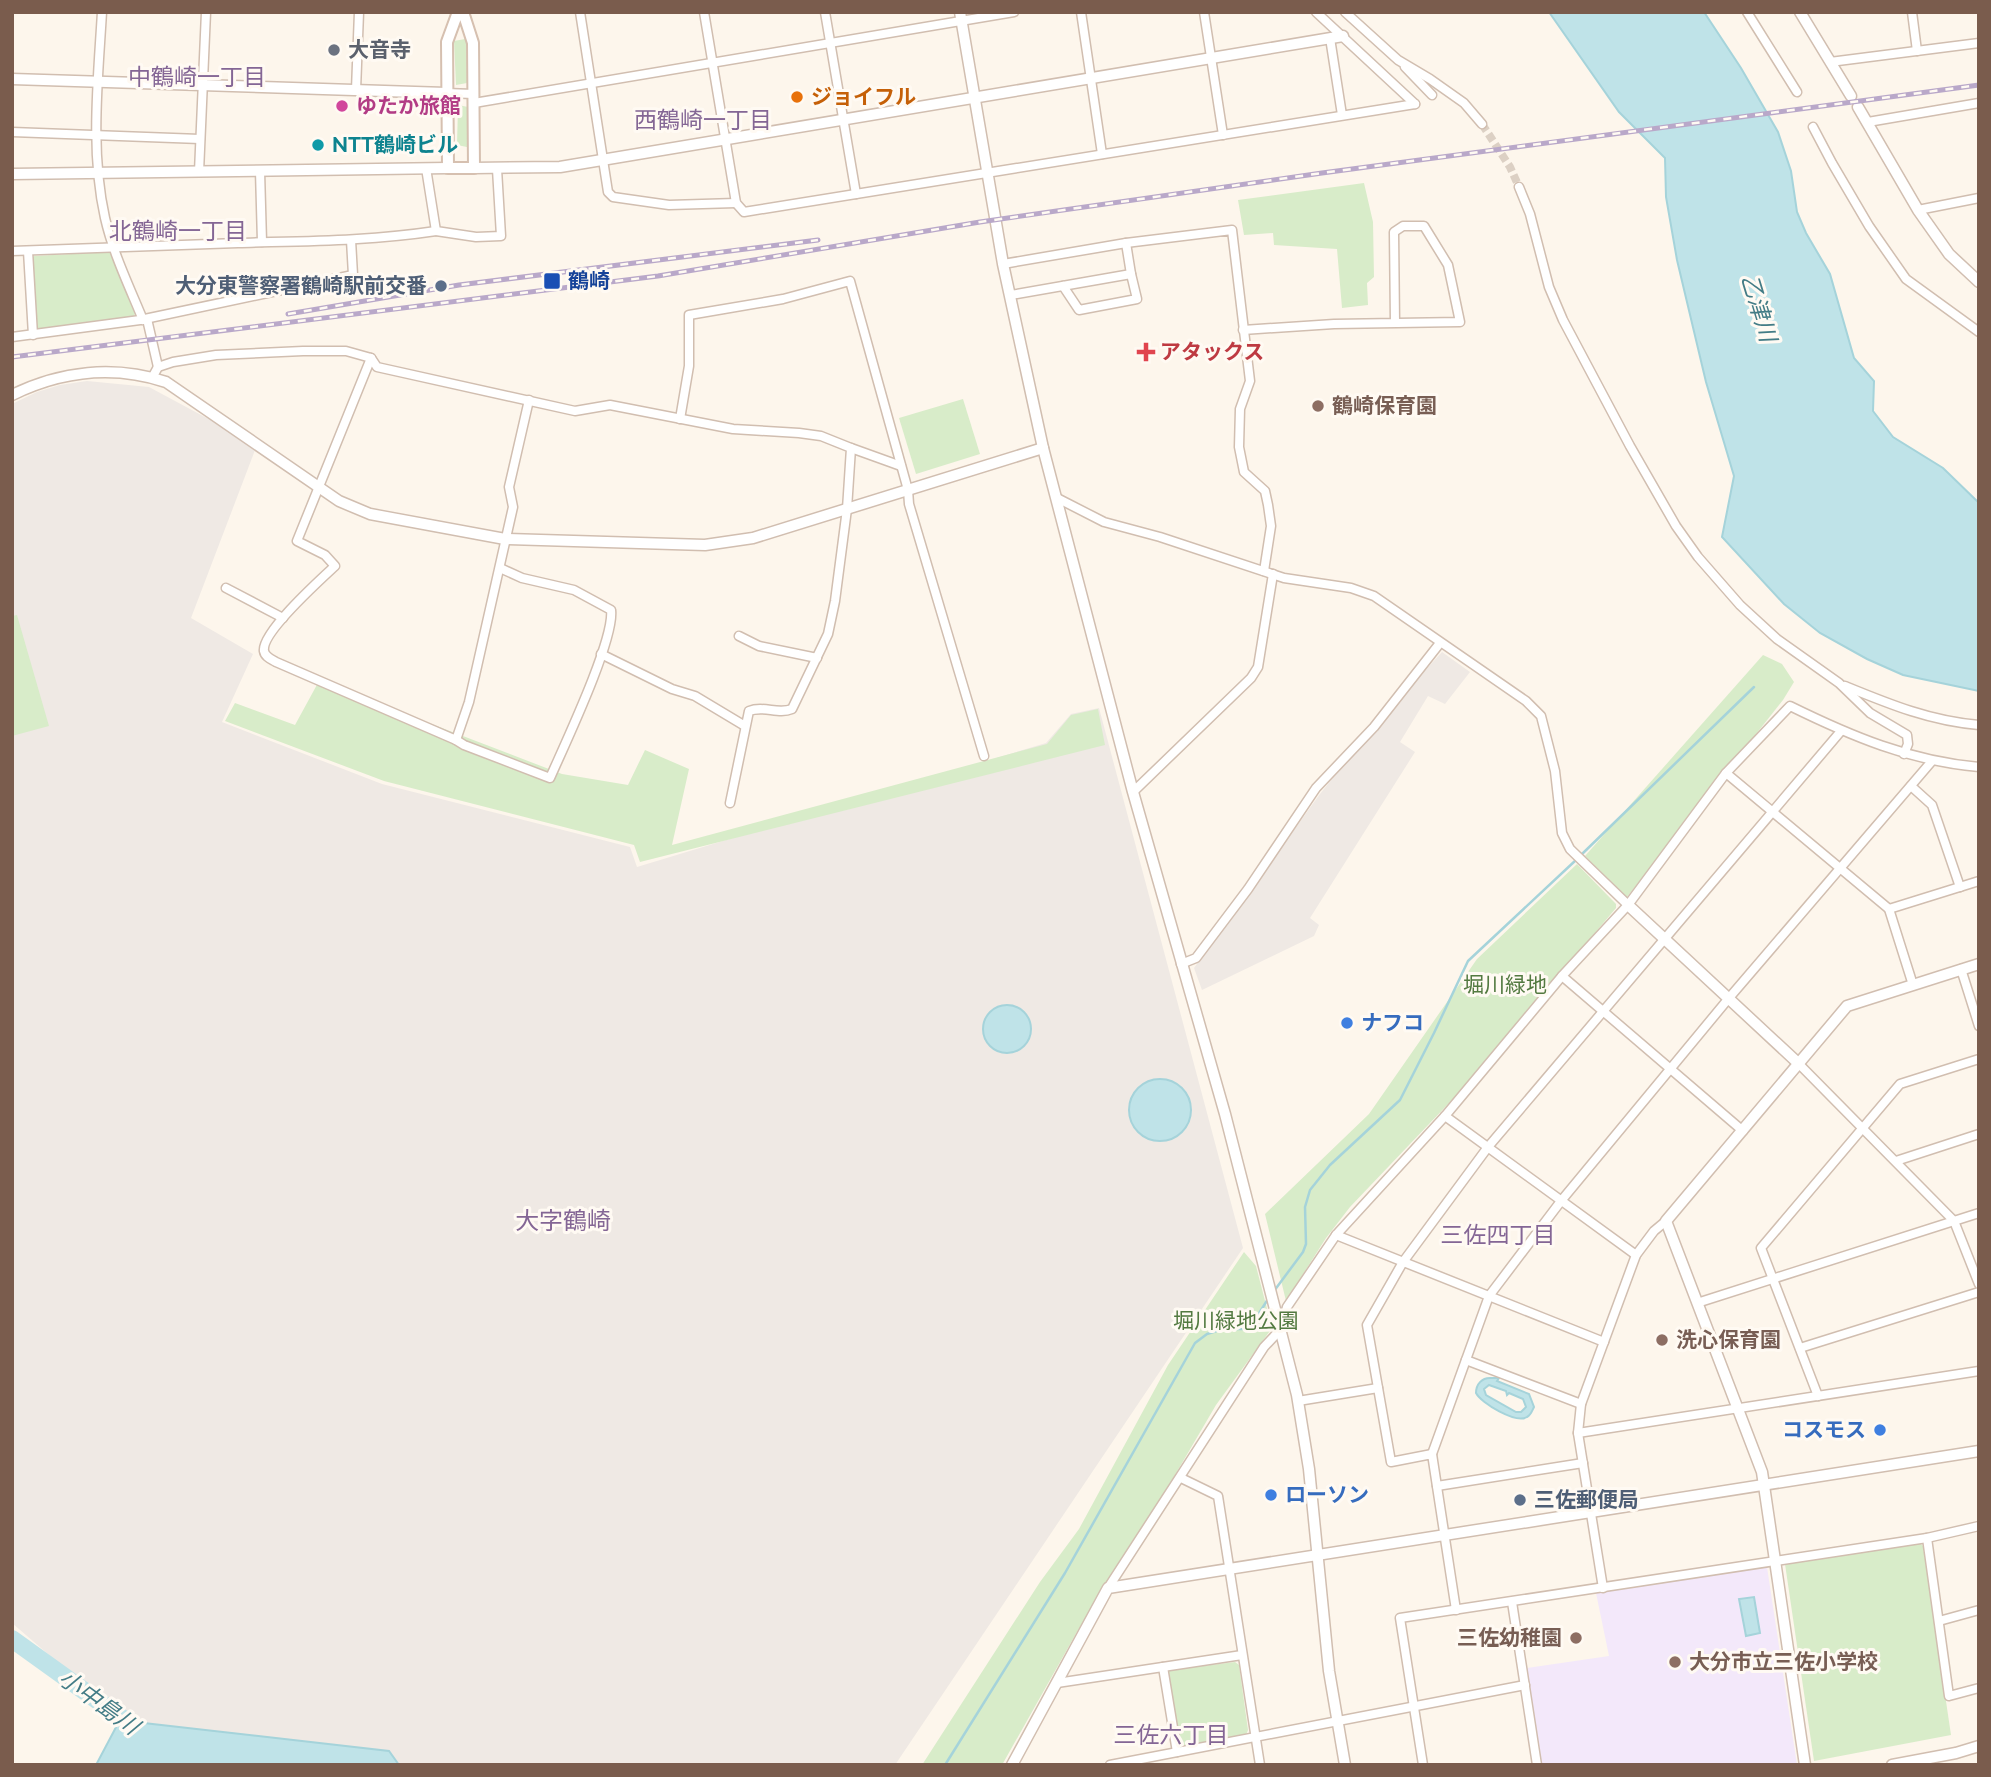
<svg xmlns="http://www.w3.org/2000/svg" width="1991" height="1777" viewBox="0 0 1991 1777" font-family="Raleway,'Noto Sans JP',sans-serif">
<style>
.industrial{fill:#efe9e4}
.education{fill:#f3e8fa}
.green{fill:#d8ecc9}
.water{fill:#bfe3e8;stroke:#a5d3da;stroke-width:2;fill-rule:evenodd}
.lines{fill:none;stroke-linecap:round;stroke-linejoin:round}
.stream{stroke:#a5d3da;stroke-width:2.5}
.river{stroke:#bfe3e8;stroke-width:18}
.minor-tunnel{stroke:#dcd0c4;stroke-width:8;stroke-dasharray:8 4;stroke-linecap:butt}
.minor-casing{stroke:#d1beb0;stroke-width:11}
.tertiary-casing{stroke:#d1beb0;stroke-width:13}
.secondary-casing{stroke:#d6c0b0;stroke-width:14}
.minor{stroke:#fff;stroke-width:8}
.tertiary{stroke:#fff;stroke-width:10}
.secondary{stroke:#fff;stroke-width:10}
.rail-casing{stroke:#b9a8c9;stroke-width:5}
.rail{stroke:#fffaf3;stroke-width:2.5;stroke-dasharray:8;stroke-linecap:butt}
.worship-dot{fill:#6b7280;stroke:#fffaf3;stroke-width:2.5}
.food-dot{fill:#e8710a;stroke:#fffaf3;stroke-width:2.5}
.hotel-dot{fill:#d1479c;stroke:#fffaf3;stroke-width:2.5}
.culture-dot{fill:#0f9aa8;stroke:#fffaf3;stroke-width:2.5}
.transit-dot{fill:#1a4fb4;stroke:#fffaf3;stroke-width:2.5}
.service-dot{fill:#5c6f8a;stroke:#fffaf3;stroke-width:2.5}
.health-dot{fill:#e0444e;stroke:#fffaf3;stroke-width:2.5}
.education-dot{fill:#8d6e63;stroke:#fffaf3;stroke-width:2.5}
.shop-dot{fill:#3f7fe0;stroke:#fffaf3;stroke-width:2.5}
.labels{text-anchor:middle;stroke-width:6;stroke-linejoin:round;paint-order:stroke}
.worship-label{font-size:21px;font-weight:bold;fill:#5b616d;stroke:#fffaf3;text-anchor:start}
.food-label{font-size:21px;font-weight:bold;fill:#c56008;stroke:#fffaf3;text-anchor:start}
.hotel-label{font-size:21px;font-weight:bold;fill:#b23c85;stroke:#fffaf3;text-anchor:start}
.culture-label{font-size:21px;font-weight:bold;fill:#0d838f;stroke:#fffaf3;text-anchor:start}
.transit-label{font-size:21px;font-weight:bold;fill:#164399;stroke:#fffaf3;text-anchor:start}
.service-label{font-size:21px;font-weight:bold;fill:#4e5e75;stroke:#fffaf3;text-anchor:end}
.health-label{font-size:21px;font-weight:bold;fill:#be3a42;stroke:#fffaf3;text-anchor:start}
.education-label{font-size:21px;font-weight:bold;fill:#785e54;stroke:#fffaf3;text-anchor:start}
.park-label{font-size:21px;fill:#537a41;stroke:#fffaf3}
.shop-label{font-size:21px;font-weight:bold;fill:#366cbe;stroke:#fffaf3;text-anchor:start}
.neighbourhood-label{font-size:23px;fill:#846695;stroke:#fffaf3}
.water-label{font-size:23px;font-style:italic;fill:#437c86;stroke:#fffaf3}
.quarter-label{font-size:24px;fill:#846695;stroke:#fffaf3}
</style>
<rect width="100%" height="100%" fill="#fdf6ec"/>
<!-- industrial -->
<g class="industrial">
<path d="M87 381 149 387 257 445 191 618 253 654 222 722 382 784 630 847 637 867 1046 743 1071 714 1099 708 1243 1248 895 1765H399L388 1751 135 1722 100 1699 12 1623V404L37 392 60 385Z"/>
<path d="M1442 652 1470 672 1445 704 1428 696 1400 742 1415 752 1310 918 1319 925 1314 936 1202 990 1194 968 1320 794 1376 724Z"/>
</g>
<!-- education -->
<path class="education" d="M1767 1567 1797 1765H1541L1527 1668 1609 1656 1596 1593Z"/>
<!-- green -->
<g class="green">
<path d="M465 39 467 43V83L456 85 454 41Z"/>
<path d="M458 105 468 107 469 144 467 147 457 145Z"/>
<path d="M1364 183 1373 222 1374 277 1367 283 1368 305 1342 308 1337 249 1274 245 1273 233 1244 235 1238 200Z"/>
<path d="M109 252 113 255 135 314 133 317 38 331 34 327 31 260 34 256Z"/>
<path d="M963 399 980 454 916 474 899 418Z"/>
<path d="M17 615 49 726 12 736V616Z"/>
<path d="M1763 655 1782 664 1794 682 1783 700 1627 897 1585 856Z"/>
<path d="M319 681 562 774 628 785 645 750 689 769 672 845 1047 744 1071 715 1098 709 1105 745 640 862 634 845 384 781 225 721 235 703 295 725Z"/>
<path d="M1577 864 1616 904V908L1469 1082 1350 1207 1326 1238 1286 1301 1265 1214 1369 1114 1477 959Z"/>
<path d="M1244 1252 1256 1266 1272 1328 1216 1405 1148 1521 1078 1630 1002 1765H922L1040 1582 1079 1529 1168 1365Z"/>
<path d="M1920 1543 1923 1546 1951 1735 1814 1761 1785 1564Z"/>
<path d="M1235 1662 1239 1665 1248 1730 1246 1735 1182 1747 1178 1744 1167 1675 1170 1670Z"/>
</g>
<!-- water -->
<g class="water">
<path d="M1549 12H1704L1741 68 1778 132 1791 171 1797 212 1806 233 1830 274 1854 358 1874 381 1873 411 1893 437 1943 468 1979 503V691L1903 675 1867 659 1820 633 1784 604 1722 537 1734 476 1706 382 1677 260 1666 197 1665 158 1619 112Z"/>
<circle cx="1007" cy="1029" r="24"/>
<circle cx="1160" cy="1110" r="31"/>
<path d="M1490 1378H1499L1497 1381 1529 1394 1534 1407C1532 1411 1531 1415 1527 1417 1516 1424 1481 1403 1476 1393 1476 1384 1482 1378 1490 1378ZM1489 1385 1506 1391 1507 1395 1509 1393 1523 1399 1526 1407 1521 1412H1516L1486 1395 1484 1389Z"/>
<path d="M1754 1597 1760 1633 1746 1636 1739 1599Z"/>
<path d="M123 1714 135 1722 389 1751 399 1765H96Z"/>
</g>
<g class="lines">
<!-- stream -->
<g class="stream">
<path d="M1581 855 1754 687"/>
<path d="M1274 1291 1303 1252 1306 1244 1305 1207 1310 1190 1330 1165 1400 1100 1434 1033 1468 961 1576 860"/>
<path d="M945 1765 1065 1573 1195 1343 1207 1334 1223 1329H1243L1253 1323 1268 1299"/>
</g>
<!-- river -->
<path class="river" d="M12 1639 140 1731"/>
<!-- minor-tunnel -->
<path class="minor-tunnel" d="M1482 124 1510 167 1519 187"/>
<defs>
<g id="minor">
<path d="M102 12C98 80 90 151 105 218 113 253 129 286 143 320"/>
<path d="M580 12 608 192 613 197 669 205 736 203"/>
<path d="M704 12 736 203 744 212 1415 104"/>
<path d="M825 12 856 194"/>
<path d="M1081 12 1102 154"/>
<path d="M1204 12 1223 135"/>
<path d="M1316 12 1415 104"/>
<path d="M1345 12 1398 60 1430 79 1464 103 1482 124"/>
<path d="M1747 12 1797 92"/>
<path d="M1912 12 1917 51"/>
<path d="M1330 38 1342 115"/>
<path d="M1830 62 1979 43"/>
<path d="M1405 67 1432 95"/>
<path d="M356 90 359 12"/>
<path d="M446 93 474 94"/>
<path d="M474 103 1014 12"/>
<path d="M1868 122 1979 103"/>
<path d="M1813 127 1832 163 1869 226 1906 279 1979 332"/>
<path d="M12 132 200 139"/>
<path d="M426 168 436 231 476 237 501 236 497 169"/>
<path d="M260 171 262 242"/>
<path d="M199 172 206 12"/>
<path d="M1519 187 1530 214 1549 287 1563 320 1630 446 1676 526 1698 557 1740 605 1777 639 1839 683 1870 713 1907 735 1908 744 1904 754"/>
<path d="M1918 210 1979 198"/>
<path d="M12 251C87 248 162 245 238 243 304 241 370 241 436 231"/>
<path d="M28 251 33 335"/>
<path d="M1003 264 1126 243 1232 230 1250 381 1240 409 1239 447 1244 472 1265 491 1268 505 1271 526 1264 571"/>
<path d="M1063 286 1079 310 1137 299 1131 274"/>
<path d="M1011 295 1131 274 1126 243"/>
<path d="M147 319 158 367"/>
<path d="M1243 330 1334 324 1460 322 1448 265 1424 226H1403L1394 232 1395 323"/>
<path d="M12 337 140 320 353 275 351 240"/>
<path d="M371 358 297 541 325 555 335 566C321 579 261 633 264 651 265 657 271 659 276 662L456 740 469 702 513 507 509 487 529 400"/>
<path d="M152 378 158 367 173 362 216 355 303 351H346L371 358 377 367 575 411 610 405 733 429 799 433 821 436 851 448 847 509 835 601 828 634 792 709C778 715 764 705 749 711L730 803"/>
<path d="M680 419 689 366V315L783 299 850 281 908 490 909 504 984 756"/>
<path d="M851 448 901 466"/>
<path d="M1057 498 1104 522 1160 537 1284 578 1351 588 1374 596 1526 701 1541 716 1555 771 1562 833 1570 849 1628 905"/>
<path d="M226 588 283 618"/>
<path d="M739 636 759 646 817 658"/>
<path d="M601 654 672 689 695 696 745 726"/>
<path d="M1845 686C1889 704 1930 721 1979 725"/>
<path d="M456 740 464 745 550 778C564 746 615 639 611 610L574 590 522 578 500 568"/>
<path d="M1726 773 1889 909 1913 985"/>
<path d="M1911 786 1932 805 1960 887"/>
<path d="M1133 792 1251 678 1258 667 1273 574"/>
<path d="M1889 909 1979 881"/>
<path d="M1181 964 1196 958 1248 889 1316 788 1374 727 1440 643"/>
<path d="M1961 969 1979 1026"/>
<path d="M1562 976 1743 1131"/>
<path d="M1798 1063 1954 1221 1979 1284"/>
<path d="M1445 1116 1636 1255"/>
<path d="M1896 1161 1979 1134"/>
<path d="M1336 1235 1604 1342"/>
<path d="M1697 1303 1979 1213"/>
<path d="M1800 1348 1979 1292"/>
<path d="M1466 1360 1581 1404"/>
<path d="M1818 1396 1761 1248 1900 1084 1979 1059"/>
<path d="M1298 1401 1378 1388"/>
<path d="M1578 1433 1979 1371"/>
<path d="M1432 1454 1489 1296 1561 1201 1729 998 1932 761"/>
<path d="M1181 1478 1218 1496 1260 1765"/>
<path d="M1437 1486 1583 1463"/>
<path d="M1927 1538 1949 1696 1979 1688"/>
<path d="M1108 1588 1264 1347 1281 1329 1287 1307 1336 1235 1445 1116 1562 976 1628 905 1726 773 1790 706C1851 736 1910 761 1979 767"/>
<path d="M1603 1588 1578 1433 1581 1404 1636 1255 1654 1231 1666 1221"/>
<path d="M1512 1602 1537 1765"/>
<path d="M1456 1610 1432 1454 1391 1462 1367 1325 1403 1262 1488 1147 1841 731"/>
<path d="M1939 1621 1979 1610"/>
<path d="M1163 1667 1177 1752"/>
<path d="M1057 1683 1242 1655"/>
<path d="M1110 1765 1525 1685"/>
<path d="M1423 1765 1400 1618 1927 1538 1979 1526"/>
</g>
<g id="tertiary">
<path d="M960 12 1003 264 1043 448 1133 792 1225 1114 1297 1395 1309 1469 1329 1671 1345 1765"/>
<path d="M1800 12 1851 96"/>
<path d="M12 79 446 93"/>
<path d="M1858 107 1918 210 1949 254 1979 282"/>
<path d="M474 168 560 167 1343 36"/>
<path d="M12 174 448 168"/>
<path d="M12 395C61 371 114 365 166 382L339 501 370 514 505 539 705 545 753 538 1043 448"/>
<path d="M1628 905 1798 1063"/>
<path d="M1012 1765 1108 1588 1979 1451"/>
<path d="M1805 1765 1762 1472 1666 1221 1847 1006 1979 964"/>
<path d="M1892 1765 1956 1753 1979 1746"/>
</g>
<path id="secondary" d="M458 12 447 42 448 168H474L473 43 463 12"/>
</defs>
<!-- minor casing -->
<use href="#minor" class="minor-casing"/>
<!-- tertiary casing -->
<use href="#tertiary" class="tertiary-casing"/>
<!-- secondary casing -->
<use href="#secondary" class="secondary-casing"/>
<!-- minor -->
<use href="#minor" class="minor"/>
<!-- tertiary -->
<use href="#tertiary" class="tertiary"/>
<!-- secondary -->
<use href="#secondary" class="secondary"/>
<defs>
<g id="rail">
<path d="M288 314 459 285 818 240"/>
<path d="M12 357 658 276 980 222 1322 173 1979 85"/>
</g>
</defs>
<!-- rail casing -->
<use href="#rail" class="rail-casing"/>
<!-- rail -->
<use href="#rail" class="rail"/>
</g>
<!-- markers -->
<circle class="worship-dot" cx="334" cy="50" r="7"/>
<circle class="food-dot" cx="797" cy="97" r="7"/>
<circle class="hotel-dot" cx="342" cy="106" r="7"/>
<circle class="culture-dot" cx="318" cy="145" r="7"/>
<rect class="transit-dot" x="543" y="272" width="18" height="18" rx="3.5"/>
<g class="service-dot">
<circle cx="441" cy="286" r="7"/>
<circle cx="1520" cy="1500" r="7"/>
</g>
<path class="health-dot" d="M1142.5 341.5h7v7h7v7h-7v7h-7v-7h-7v-7h7z"/>
<g class="education-dot">
<circle cx="1318" cy="406" r="7"/>
<circle cx="1662" cy="1340" r="7"/>
<circle cx="1576" cy="1638" r="7"/>
<circle cx="1675" cy="1662" r="7"/>
</g>
<g class="shop-dot">
<circle cx="1347" cy="1023" r="7"/>
<circle cx="1880" cy="1430" r="7"/>
<circle cx="1271" cy="1495" r="7"/>
</g>
<g class="labels">
<!-- worship labels -->
<g class="worship-label">
<text x="348" y="57">大音寺</text>
</g>
<!-- food labels -->
<g class="food-label">
<text x="811" y="104">ジョイフル</text>
</g>
<!-- hotel labels -->
<g class="hotel-label">
<text x="356" y="113">ゆたか旅館</text>
</g>
<!-- culture labels -->
<g class="culture-label">
<text x="332" y="152">NTT鶴崎ビル</text>
</g>
<!-- transit labels -->
<g class="transit-label">
<text x="568" y="288">鶴崎</text>
</g>
<!-- service labels -->
<g class="service-label">
<text x="427" y="293">大分東警察署鶴崎駅前交番</text>
<text x="1534" y="1507" text-anchor="start">三佐郵便局</text>
</g>
<!-- health labels -->
<g class="health-label">
<text x="1160" y="359">アタックス</text>
</g>
<!-- education labels -->
<g class="education-label">
<text x="1332" y="413">鶴崎保育園</text>
<text x="1676" y="1347">洗心保育園</text>
<text x="1562" y="1645" text-anchor="end">三佐幼稚園</text>
<text x="1689" y="1669">大分市立三佐小学校</text>
</g>
<!-- park labels -->
<g class="park-label">
<text x="1505" y="992">堀川緑地</text>
<text x="1236" y="1328">堀川緑地公園</text>
</g>
<!-- shop labels -->
<g class="shop-label">
<text x="1361" y="1030">ナフコ</text>
<text x="1866" y="1437" text-anchor="end">コスモス</text>
<text x="1285" y="1502">ローソン</text>
</g>
<!-- neighbourhood labels -->
<g class="neighbourhood-label">
<text x="197" y="85">中鶴崎一丁目</text>
<text x="703" y="128">西鶴崎一丁目</text>
<text x="178" y="239">北鶴崎一丁目</text>
<text x="1498" y="1243">三佐四丁目</text>
<text x="1171" y="1743">三佐六丁目</text>
</g>
<!-- water labels -->
<g class="water-label">
<text transform="translate(1759 308) rotate(73)" y="8">乙津川</text>
<text transform="translate(99 1702) rotate(36)" y="8">小中島川</text>
</g>
<!-- quarter labels -->
<g class="quarter-label">
<text x="563" y="1229">大字鶴崎</text>
</g>
</g>
<!-- border -->
<rect width="1991" height="1777" fill="none" stroke="#7a5c4d" stroke-width="28"/>
</svg>
